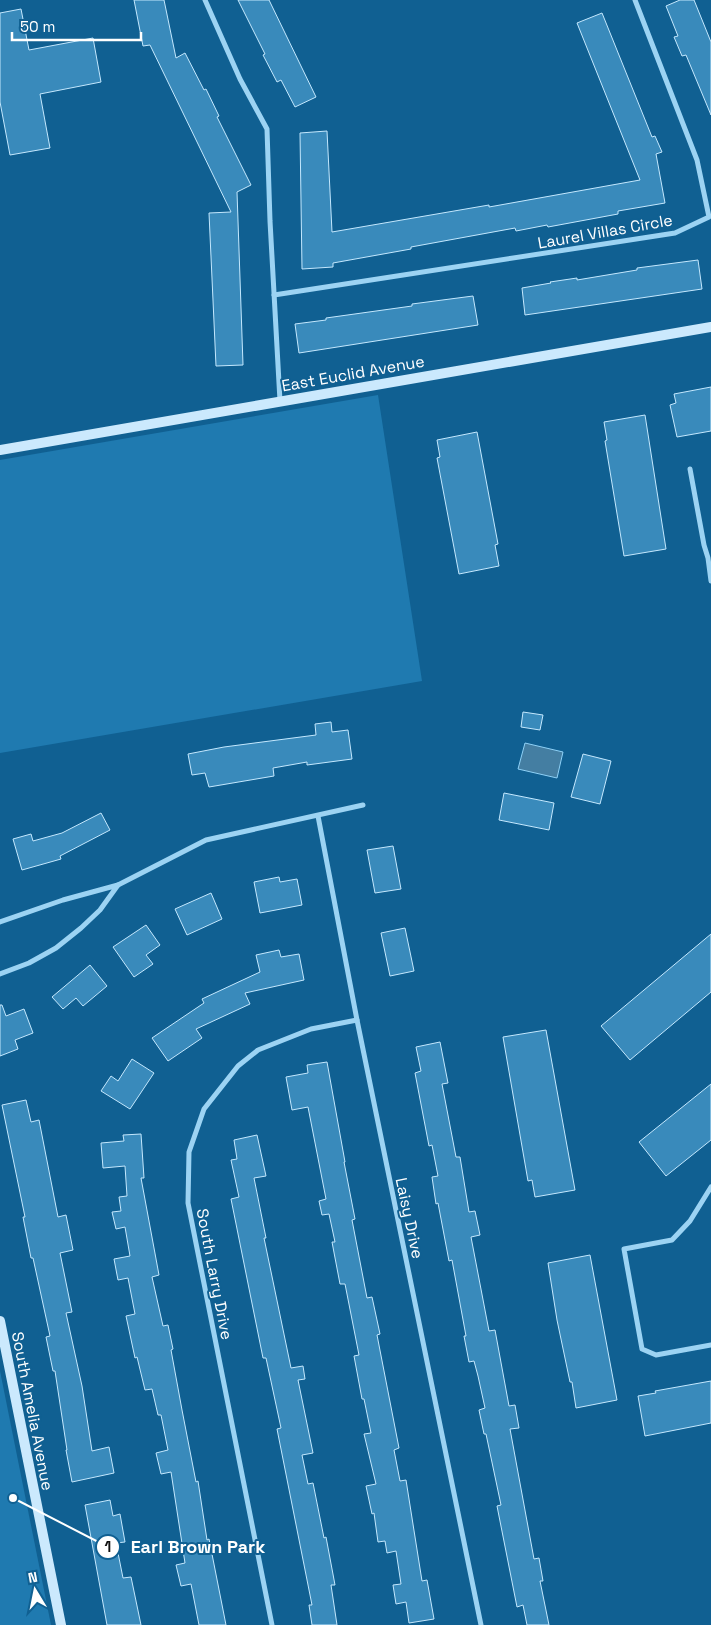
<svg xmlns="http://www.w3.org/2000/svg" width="711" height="1625" viewBox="0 0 711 1625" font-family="'Space Grotesk',sans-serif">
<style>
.green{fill:#1f7ab0}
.water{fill:#447ea2;stroke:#8ed1f7}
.building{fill:#398abb;stroke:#c4e8fe}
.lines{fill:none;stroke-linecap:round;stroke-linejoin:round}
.street{stroke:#9cd3f3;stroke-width:5}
.secondary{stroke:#cbe9fd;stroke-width:10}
.labels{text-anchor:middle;stroke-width:4;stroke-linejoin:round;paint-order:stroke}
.street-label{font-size:16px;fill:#fff;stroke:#106092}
.leader{fill:none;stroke:#fff;stroke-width:2}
.callout-dot{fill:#fff;stroke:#106092;stroke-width:2}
.mark-label{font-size:15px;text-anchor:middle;font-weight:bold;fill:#111}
.callout-label{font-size:18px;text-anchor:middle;font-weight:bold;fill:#fff;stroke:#106092;stroke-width:4;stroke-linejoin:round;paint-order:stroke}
</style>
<rect width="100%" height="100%" fill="#106092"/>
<!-- green -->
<g class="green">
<path d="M378 395 422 681 0 753V460Z"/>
<path d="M0 1371 51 1625H0Z"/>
</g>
<!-- water -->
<path class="water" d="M525 743 563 752 557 778 518 769Z"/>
<!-- building -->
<g class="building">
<path d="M134 0H164L176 58 185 53 204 90 206 89 219 116 217 117 251 185 237 192 243 365 216 366 209 213 231 212 150 45 143 46Z"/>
<path d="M238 0H269L316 97 295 107 281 80 277 82 263 55 265 54Z"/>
<path d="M680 0H694L711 42V115L686 55 682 56 674 37 678 36 666 6Z"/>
<path d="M21 9 29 50 93 38 101 82 40 94 50 148 10 155 0 102V13Z"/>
<path d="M602 13 652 137 655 136 662 152 656 154 665 203 618 211V214L548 227 547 225 516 231 515 228 411 247V249L333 263V267L302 269 300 133 327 131 332 232 489 205V207L640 180 577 23Z"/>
<path d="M698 260 702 289 525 315 522 288 551 283 550 282 577 278V280L637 270V268Z"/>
<path d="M473 296 478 325 299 353 295 324 326 320V318L412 306V304Z"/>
<path d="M711 387V431L677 437 670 405 676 403 674 394Z"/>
<path d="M645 415 666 549 624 556 605 441 607 440 604 422Z"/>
<path d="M477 432 498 544 495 545 499 566 459 574 437 458 440 457 437 440Z"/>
<path d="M523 712 543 715 540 730 521 727Z"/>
<path d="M331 722 332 732 348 730 352 759 307 765V762L273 768 274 776 209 787 205 773 192 775 188 754 224 747 316 735 315 724Z"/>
<path d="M583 754 611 761 600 804 571 797Z"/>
<path d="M504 793 554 803 549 830 499 820Z"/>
<path d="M101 813 110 830 60 856 61 859 22 870 13 839 31 834 33 841 62 833Z"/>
<path d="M393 846 401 889 375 893 367 850Z"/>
<path d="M279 877 280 882 297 879 302 905 260 913 254 882Z"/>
<path d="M211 893 222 919 187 935 175 909Z"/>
<path d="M146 925 160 945 146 955 153 964 134 977 113 947Z"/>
<path d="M405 928 414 971 390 976 381 933Z"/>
<path d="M711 934V992L630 1060 601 1026Z"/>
<path d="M279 950 281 957 299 954 304 980 245 993 250 1004 196 1029 202 1038 168 1061 152 1038 204 1003 202 999 260 972 256 955Z"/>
<path d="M90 965 107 986 83 1006 76 998 63 1009 52 997Z"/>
<path d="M0 1005H2L6 1016 24 1009 33 1033 15 1040 18 1049 0 1056Z"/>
<path d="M546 1030 575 1190 535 1197 532 1180 528 1181 503 1037Z"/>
<path d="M440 1042 448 1083 442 1084 456 1157H460L469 1212 475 1211 480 1235 471 1237 489 1331 495 1330 509 1406 515 1405 519 1428 510 1429 534 1559 539 1558 543 1581H540L549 1625H527L523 1605 517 1607 497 1506 501 1505 486 1434H484L479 1410 485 1408 478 1376 474 1361 469 1362 464 1336H466L452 1260 449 1261 438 1203 436 1204 432 1177 438 1176 432 1145 429 1146 415 1073 421 1071 416 1047Z"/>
<path d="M132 1059 154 1073 130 1109 101 1091 111 1076 118 1081Z"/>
<path d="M327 1062 345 1162H344L355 1219 352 1220 367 1298 372 1297 380 1334 377 1335 399 1448 394 1450 400 1481 406 1480 422 1581 427 1580 434 1619 409 1623 406 1602 396 1604 393 1585 401 1584 396 1551 387 1553 385 1541 378 1542 374 1513 372 1514 366 1486 376 1484 364 1434 371 1433 364 1399H362L354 1356 359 1355 345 1284H340L332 1242H335L329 1214 322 1215 319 1201 326 1199 308 1107 292 1110 286 1077 308 1073 307 1065Z"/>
<path d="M711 1084V1140L666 1176 639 1142Z"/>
<path d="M26 1100 31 1122 39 1120 58 1217 66 1215 73 1250 60 1253 72 1312 66 1313 82 1386 92 1451 109 1447 114 1473 72 1482 66 1450H67L55 1371H53L46 1337 50 1336 33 1258H31L23 1217H25L2 1105Z"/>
<path d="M141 1134 144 1178H141L159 1275 152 1277 163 1326 168 1325 173 1349 171 1350 182 1410 196 1482 198 1481 207 1540 209 1539 226 1625H199L191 1584 181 1586 176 1565 185 1563 171 1472 161 1474 156 1453 168 1450 161 1415H158L152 1389 145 1390 137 1357 135 1358 126 1316 135 1314 128 1278 118 1280 114 1259 130 1256 125 1227 116 1229 112 1212 121 1211 119 1197 127 1196 125 1166 103 1168 101 1143 124 1141 123 1135Z"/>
<path d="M257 1135 266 1176 254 1178 266 1238H264L291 1368 303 1366 305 1379 298 1380 313 1453 302 1455 308 1484 313 1483 324 1538 326 1537 335 1585H331L337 1625H312L309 1605H312L277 1429 281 1428 266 1358H263L231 1199 239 1197 231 1160 237 1159 234 1140Z"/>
<path d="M590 1255 617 1400 576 1408 572 1382H570L557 1320 548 1263Z"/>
<path d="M711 1381V1423L645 1436 638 1396 656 1393 655 1391Z"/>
<path d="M110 1500 113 1516 120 1514 125 1542 116 1543 123 1578 131 1577 141 1625H107L85 1505Z"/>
</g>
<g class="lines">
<!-- street -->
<g class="street">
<path d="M205 0 240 79 267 129 270 221 280 401"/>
<path d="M274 295 675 233 709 217 697 160 635 0"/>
<path d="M690 469 704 545 708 558 711 581"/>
<path d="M318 816 357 1020 481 1625"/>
<path d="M118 885 206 840 363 805"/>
<path d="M0 922 63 900 118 885 100 910 81 928 56 948 29 963 0 974"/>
<path d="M711 1187 690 1221 672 1240 624 1249 642 1349 656 1355 711 1345"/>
<path d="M272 1625 188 1203 189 1152 204 1109 238 1066 258 1050 311 1029 357 1020"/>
</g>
<!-- secondary -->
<g class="secondary">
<path d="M0 450 711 327"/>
<path d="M0 1321 61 1625"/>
</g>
</g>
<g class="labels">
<!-- street labels -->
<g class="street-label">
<text transform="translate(605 231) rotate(-10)" y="6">Laurel Villas Circle</text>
<text transform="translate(353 373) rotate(-10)" y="6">East Euclid Avenue</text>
<text transform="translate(410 1218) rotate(78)" y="6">Laisy Drive</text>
<text transform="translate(215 1274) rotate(79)" y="6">South Larry Drive</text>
<text transform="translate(33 1411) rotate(79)" y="6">South Amelia Avenue</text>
</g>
</g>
<!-- callouts -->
<path class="leader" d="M13 1498L108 1547"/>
<g class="callout-dot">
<circle cx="13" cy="1498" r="5"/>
<circle cx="108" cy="1547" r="12"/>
</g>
<g class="mark-label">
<text x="108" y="1552">1</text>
</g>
<g class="callout-label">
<text x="198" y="1553">Earl Brown Park</text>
</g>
<!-- north arrow -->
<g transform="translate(35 1590) rotate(350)" stroke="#106092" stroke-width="4" paint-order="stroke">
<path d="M0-4L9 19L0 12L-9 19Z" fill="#ffffff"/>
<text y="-8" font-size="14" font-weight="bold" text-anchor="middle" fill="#ffffff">N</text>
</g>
<!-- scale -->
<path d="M12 32v8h129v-8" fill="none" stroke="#ffffff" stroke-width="2.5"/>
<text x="20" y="32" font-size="15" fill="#ffffff" stroke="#106092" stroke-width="4" paint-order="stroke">50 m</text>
</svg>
